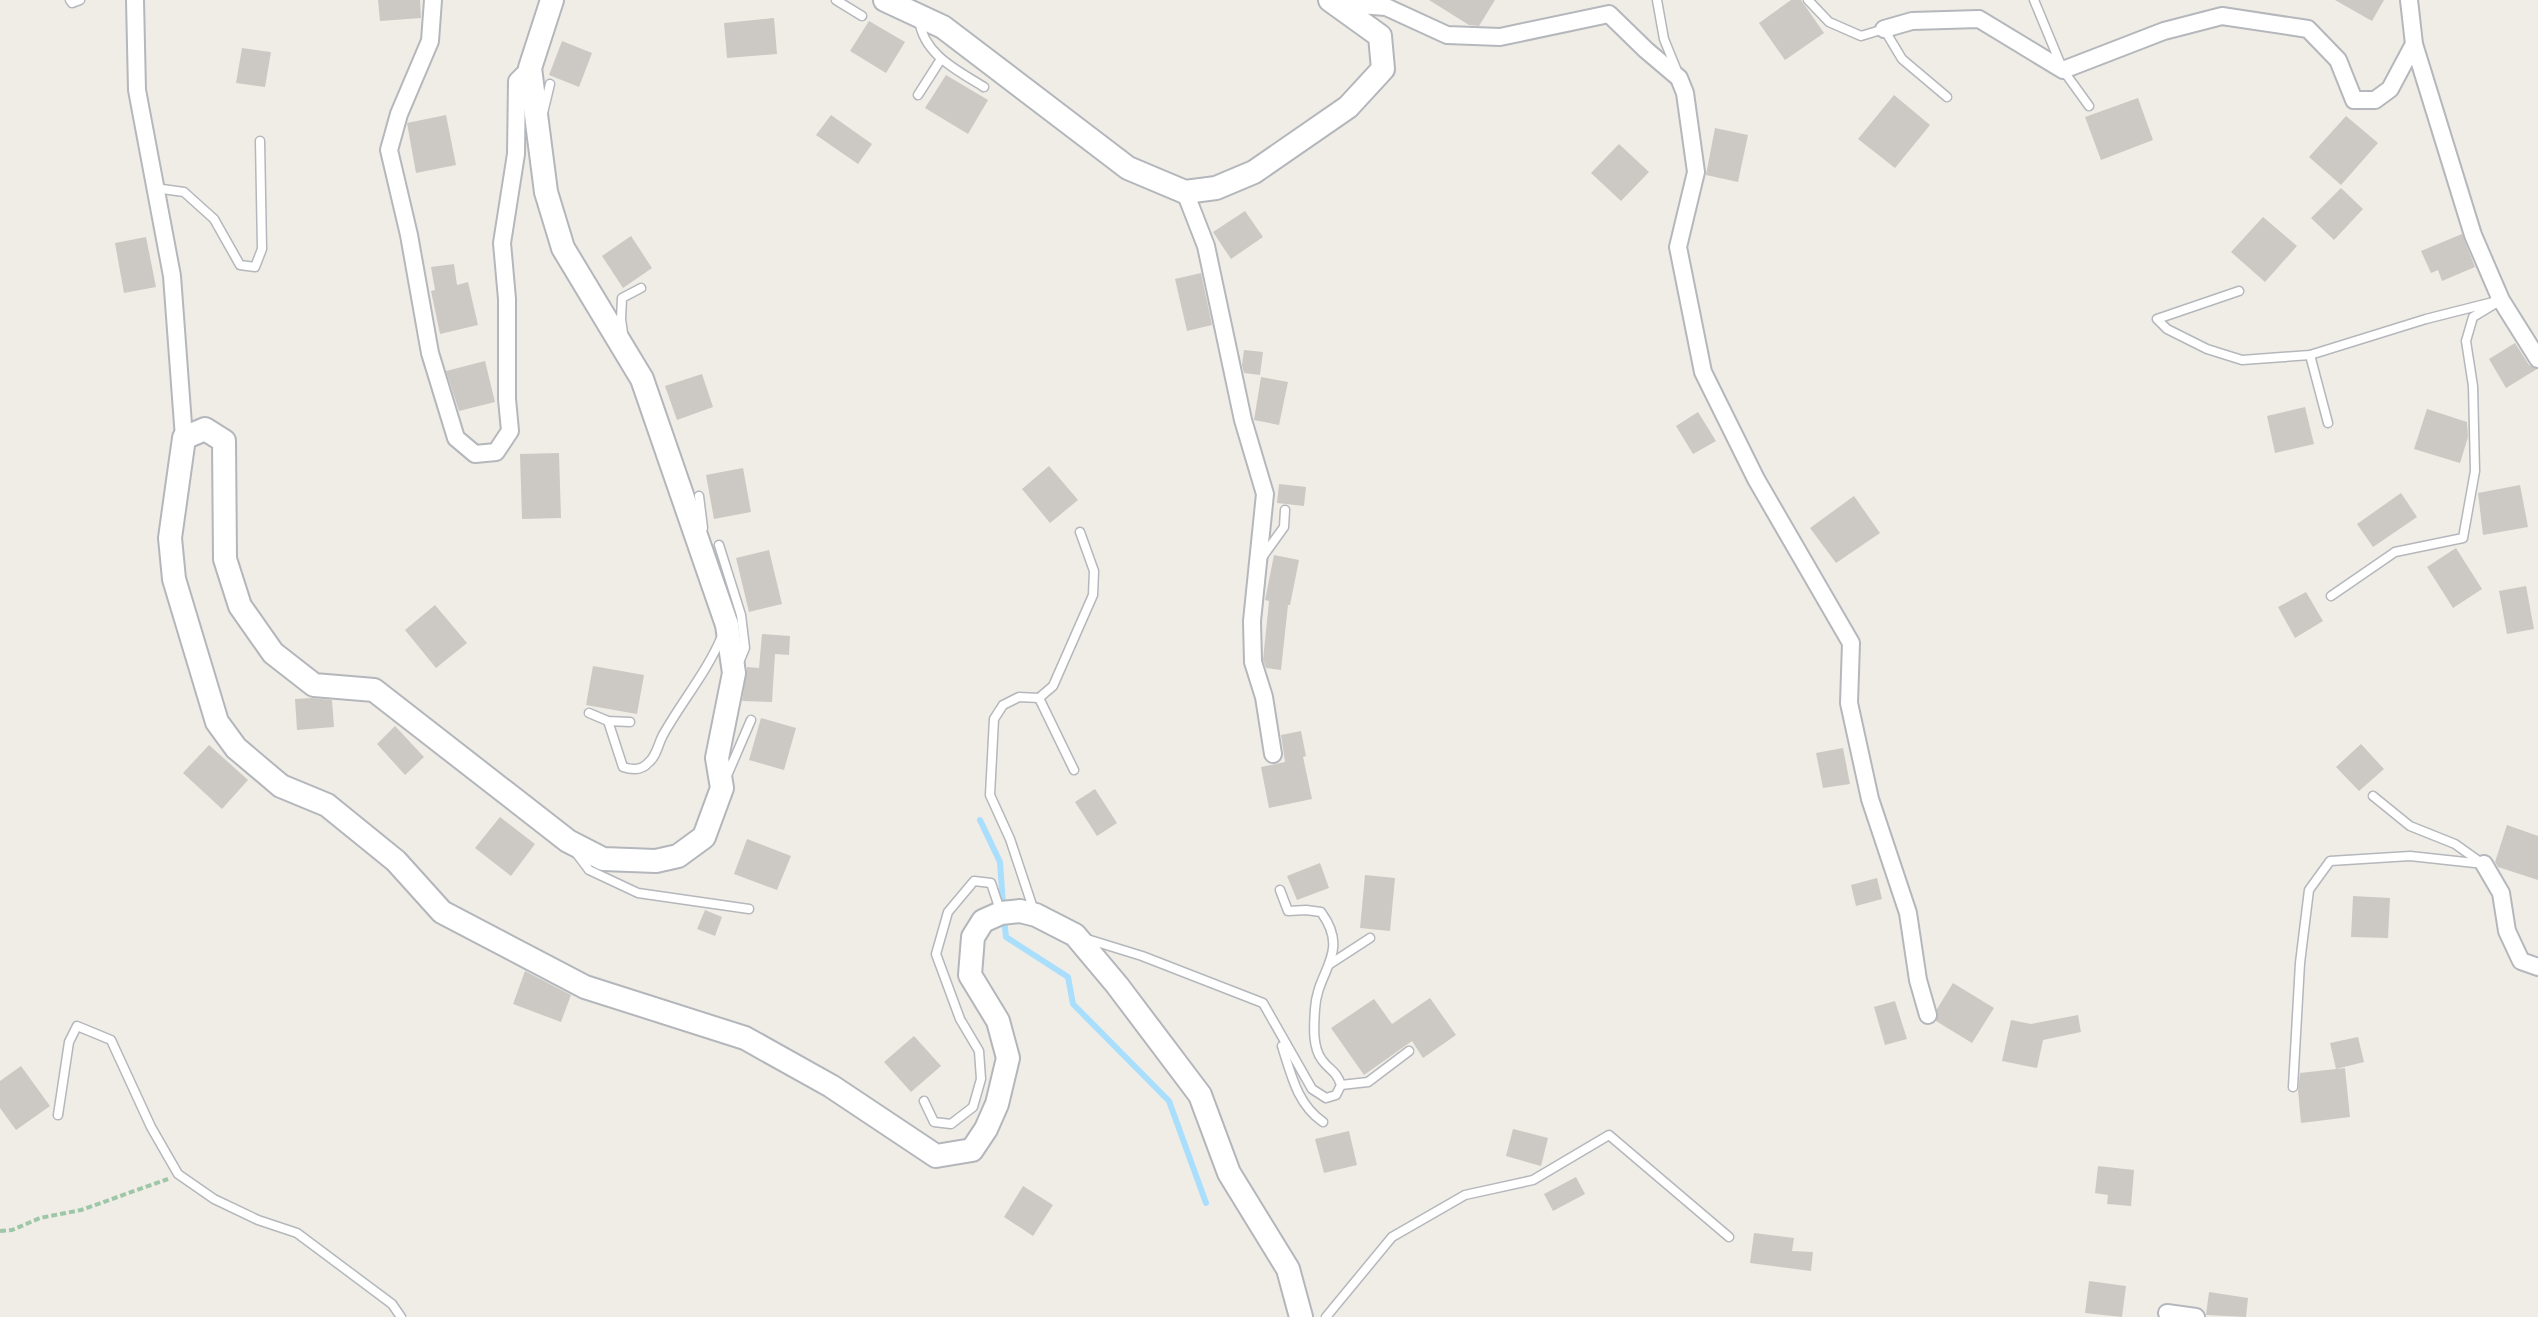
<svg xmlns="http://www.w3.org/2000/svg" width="2538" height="1317" viewBox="0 0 2538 1317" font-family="Poppins,sans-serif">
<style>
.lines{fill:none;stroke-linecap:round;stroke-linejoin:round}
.stream{stroke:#aadefd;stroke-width:6}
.building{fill:#ccc8c4}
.lane-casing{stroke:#b4b7bb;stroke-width:11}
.street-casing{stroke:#b4b7bb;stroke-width:20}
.secondary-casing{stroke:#b3b6bb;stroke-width:26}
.path{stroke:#9dc7a6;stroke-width:4;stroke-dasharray:6 3;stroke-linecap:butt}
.lane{stroke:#fff;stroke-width:8}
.street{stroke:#fff;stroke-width:16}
.secondary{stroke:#fff;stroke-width:22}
</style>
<rect width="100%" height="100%" fill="#f0ede7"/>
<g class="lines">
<!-- stream -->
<g class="stream">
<path d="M980 820 1000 862 1003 904"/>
<path d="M1004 918 1006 937 1068 977 1073 1004 1169 1101 1206 1203"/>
</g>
</g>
<!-- building -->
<g class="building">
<path d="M378 0H420L421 18 380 21Z"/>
<path d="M1429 0H1495L1479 26 1469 25Z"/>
<path d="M1791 0H1801L1824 33 1785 60 1759 23Z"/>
<path d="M2335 0H2384L2372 21Z"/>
<path d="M774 18 777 54 727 58 724 23Z"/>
<path d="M869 21 905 42 886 73 850 51Z"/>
<path d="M562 41 592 53 579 87 549 75Z"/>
<path d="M242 48 271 52 265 87 236 83Z"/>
<path d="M946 75 988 100 968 134 925 108Z"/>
<path d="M1894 95 1930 125 1895 168 1858 139Z"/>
<path d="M2138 98 2153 140 2101 160 2085 117Z"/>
<path d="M446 115 456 165 416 173 407 123Z"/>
<path d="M831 115 872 144 858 164 816 135Z"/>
<path d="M2346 116 2378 143 2341 185 2309 157Z"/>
<path d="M1715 128 1748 135 1738 182 1706 175Z"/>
<path d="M1619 144 1649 172 1621 201 1591 173Z"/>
<path d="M2341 188 2363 209 2334 240 2311 218Z"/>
<path d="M1245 211 1263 237 1231 259 1213 232Z"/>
<path d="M2263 217 2297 246 2265 282 2231 252Z"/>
<path d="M2462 234 2475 267 2442 281 2438 270 2431 273 2421 251Z"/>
<path d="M631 236 652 268 623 288 602 256Z"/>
<path d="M146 237 156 287 124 293 115 243Z"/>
<path d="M454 264 457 285 468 282 478 325 440 334 431 291 435 290 431 267Z"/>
<path d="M1201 273 1212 325 1187 331 1175 279Z"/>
<path d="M2515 343 2529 365 2537 369 2506 388 2489 359Z"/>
<path d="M1244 350 1263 352 1260 375 1244 373 1242 365Z"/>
<path d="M485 361 495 402 459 411 446 371Z"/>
<path d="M702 374 713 407 677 420 665 386Z"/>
<path d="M1261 377 1288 382 1279 425 1254 420Z"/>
<path d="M2305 407 2314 444 2275 453 2267 416Z"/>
<path d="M2427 409 2467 422 2468 437 2460 463 2414 449Z"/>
<path d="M1698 412 1716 441 1693 454 1676 426Z"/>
<path d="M559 453 561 518 522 519 520 454Z"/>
<path d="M1049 466 1078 500 1050 523 1022 489Z"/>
<path d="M743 468 751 512 714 519 706 475Z"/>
<path d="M1279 484 1306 487 1304 506 1277 503Z"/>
<path d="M2520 485 2528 527 2483 535 2478 493Z"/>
<path d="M2401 493 2417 517 2373 547 2357 524Z"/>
<path d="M1854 496 1880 533 1836 563 1810 528Z"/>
<path d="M2456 548 2482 589 2453 608 2427 567Z"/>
<path d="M769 550 782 604 749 612 736 558Z"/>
<path d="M1274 555 1299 560 1290 605H1288L1281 670 1266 668 1263 660 1269 601 1265 600Z"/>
<path d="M2526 586 2534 629 2507 634 2499 591Z"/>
<path d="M2306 592 2323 621 2295 638 2278 607Z"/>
<path d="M435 605 467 643 436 668 405 630Z"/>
<path d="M762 634 790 636 789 655 775 654 772 702 742 701 747 667 759 668Z"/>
<path d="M593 666 644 675 637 714 586 705Z"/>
<path d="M312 698 332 700 334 727 297 730 295 699Z"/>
<path d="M761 718 796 728 784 770 749 760Z"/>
<path d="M395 726 424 757 405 775 377 744Z"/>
<path d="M1301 731 1306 756 1303 757 1312 799 1269 808 1261 767 1285 762 1281 735Z"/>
<path d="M2361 744 2384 769 2359 791 2336 767Z"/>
<path d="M209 745 248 780 222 809 183 773Z"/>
<path d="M1843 748 1850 784 1823 788 1816 753Z"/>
<path d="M1095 789 1117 823 1097 836 1075 802Z"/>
<path d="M500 817 535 844 511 876 475 848Z"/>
<path d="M2507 825 2538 836V880L2498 867 2495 862Z"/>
<path d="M747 839 791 856 777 890 734 874Z"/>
<path d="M1320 863 1329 888 1297 900 1287 876Z"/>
<path d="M1365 875 1395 878 1390 931 1360 928Z"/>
<path d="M1877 878 1882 899 1856 906 1851 885Z"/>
<path d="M2353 896 2390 898 2388 938 2351 937Z"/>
<path d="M705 910 722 917 715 936 697 929Z"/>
<path d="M525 971 571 995 561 1022 513 1004Z"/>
<path d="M1953 983 1994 1008 1972 1043 1936 1021 1937 1009Z"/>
<path d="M1430 998 1456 1035 1423 1058 1412 1041 1364 1075 1331 1028 1374 999 1392 1024Z"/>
<path d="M1895 1001 1907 1039 1885 1045 1874 1007Z"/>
<path d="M2078 1015 2081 1032 2043 1040 2037 1068 2002 1061 2011 1020 2031 1024Z"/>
<path d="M914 1036 941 1066 911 1092 884 1062Z"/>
<path d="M2358 1037 2364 1062 2336 1069 2330 1043Z"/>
<path d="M21 1066 50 1106 16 1130 0 1108V1081Z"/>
<path d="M2345 1068 2350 1117 2301 1123 2298 1091 2300 1073Z"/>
<path d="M1513 1129 1548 1138 1541 1166 1506 1156Z"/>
<path d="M1349 1131 1357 1165 1324 1173 1315 1139Z"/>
<path d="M2098 1166 2134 1170 2131 1206 2107 1204 2108 1195 2095 1193Z"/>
<path d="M1576 1177 1585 1194 1553 1211 1544 1194Z"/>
<path d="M1023 1186 1053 1205 1033 1236 1004 1217Z"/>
<path d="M1754 1233 1794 1238 1792 1251 1813 1252 1811 1271 1750 1263Z"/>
<path d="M2089 1281 2126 1286 2122 1317 2085 1313Z"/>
<path d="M2209 1292 2248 1298 2246 1317 2206 1315Z"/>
</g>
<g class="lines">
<defs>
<g id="lane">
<path d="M70 0 72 3 80 0"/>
<path d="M836 0 862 16"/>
<path d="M1657 0 1664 39 1677 71"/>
<path d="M1808 0 1829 22 1861 36 1884 29 1902 59 1947 97"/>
<path d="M2034 0 2063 70 2089 106"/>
<path d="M919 20C924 55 957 70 984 87"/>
<path d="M918 95 941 59"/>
<path d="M543 113 550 84"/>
<path d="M155 188 184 192 214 219 240 265 255 267 262 249 260 141"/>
<path d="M2239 291 2157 319 2167 329 2207 349 2242 360 2310 355 2426 319 2501 300 2473 317 2466 341 2473 386 2475 471 2463 538 2395 552 2331 596"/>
<path d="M623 333 621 319 622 298 641 288"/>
<path d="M2310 355 2328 423"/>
<path d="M699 496 703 528"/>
<path d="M719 545 741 615 745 648 738 665"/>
<path d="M1261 559 1284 527 1285 510"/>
<path d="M1039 698 1074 770"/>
<path d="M589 713 608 721 630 722"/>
<path d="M608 721 623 767C632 770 641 771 648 763 657 756 658 744 663 735 682 701 707 672 722 636"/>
<path d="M726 778 751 720"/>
<path d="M2373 796 2410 826 2455 844 2483 864"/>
<path d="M577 854 589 870 638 893 749 909"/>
<path d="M1034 911 1010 839 990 795 994 719 1003 705 1019 697 1039 698 1053 686 1093 595 1094 571 1080 532"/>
<path d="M1087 939 1142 956 1263 1003 1312 1089 1326 1098 1336 1095 1341 1085C1336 1070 1330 1071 1322 1060 1312 1047 1314 1025 1315 1009 1317 970 1351 953 1321 912L1306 910 1288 911 1280 890"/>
<path d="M1330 964 1370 938"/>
<path d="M1282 1046C1291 1074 1297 1104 1323 1122"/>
<path d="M1341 1085 1368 1082 1409 1051"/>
<path d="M2293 1087 2300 963 2309 890 2330 861 2410 856 2484 864"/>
<path d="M924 1101 934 1122 951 1124 973 1107 981 1079 979 1051 960 1019 936 954 948 912 974 881 991 883 1001 913"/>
<path d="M58 1115 69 1042 77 1026 111 1040 151 1127 178 1174 214 1199 258 1220 297 1233 392 1304 401 1317"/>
<path d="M1326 1317 1392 1237 1465 1195 1533 1180 1609 1135 1729 1237"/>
</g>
<g id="street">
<path d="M135 0 137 90 172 276 184 438"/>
<path d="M433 0 430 41 399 114 389 150 409 235 430 353 456 438 475 454 496 452 510 431 507 399V299L502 243 516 154 517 81 530 68"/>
<path d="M2409 0 2414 44 2473 235 2501 300 2538 359"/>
<path d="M1333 3 1386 7 1447 35 1500 37 1609 14 1646 50 1679 78 1685 93 1696 172 1678 247 1703 372 1756 479 1851 643 1849 703 1870 799 1908 913 1918 980 1928 1015"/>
<path d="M1884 29 1912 21 1979 19 2063 70 2164 31 2222 16 2308 29 2338 60 2354 100H2375L2390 89 2414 44"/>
<path d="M1185 192 1206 246 1243 420 1265 494 1252 621 1253 662 1264 697 1273 754"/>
<path d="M2484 864 2501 893 2507 931 2521 961 2538 967"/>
<path d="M2167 1313 2196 1317"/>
</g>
<g id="secondary">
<path d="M552 0 530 68 546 192 563 248 642 379 727 625 734 673 717 758 722 788 704 837 678 856 656 861 603 859 568 841 374 690 314 685 273 653 240 606 225 559 224 441 205 429 184 438 170 538 174 579 217 722 236 748 281 786 327 805 396 861 442 912 585 987 745 1038 831 1086 936 1156 972 1150 986 1129 997 1104 1008 1058 998 1021 970 975 973 937 983 921 1001 913 1020 911 1036 915 1075 935 1117 985 1200 1095 1229 1173 1288 1269 1301 1317"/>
<path d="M885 0 943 27 1128 168 1185 192 1216 188 1254 172 1348 107 1383 69 1380 36 1330 0"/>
</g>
</defs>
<!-- lane casing -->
<use href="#lane" class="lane-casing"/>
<!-- street casing -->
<use href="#street" class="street-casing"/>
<!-- secondary casing -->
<use href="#secondary" class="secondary-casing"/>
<!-- path -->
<path class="path" d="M0 1231 12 1230 40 1218 81 1210 168 1179"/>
<!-- lane -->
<use href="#lane" class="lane"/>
<!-- street -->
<use href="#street" class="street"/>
<!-- secondary -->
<use href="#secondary" class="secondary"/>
</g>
</svg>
